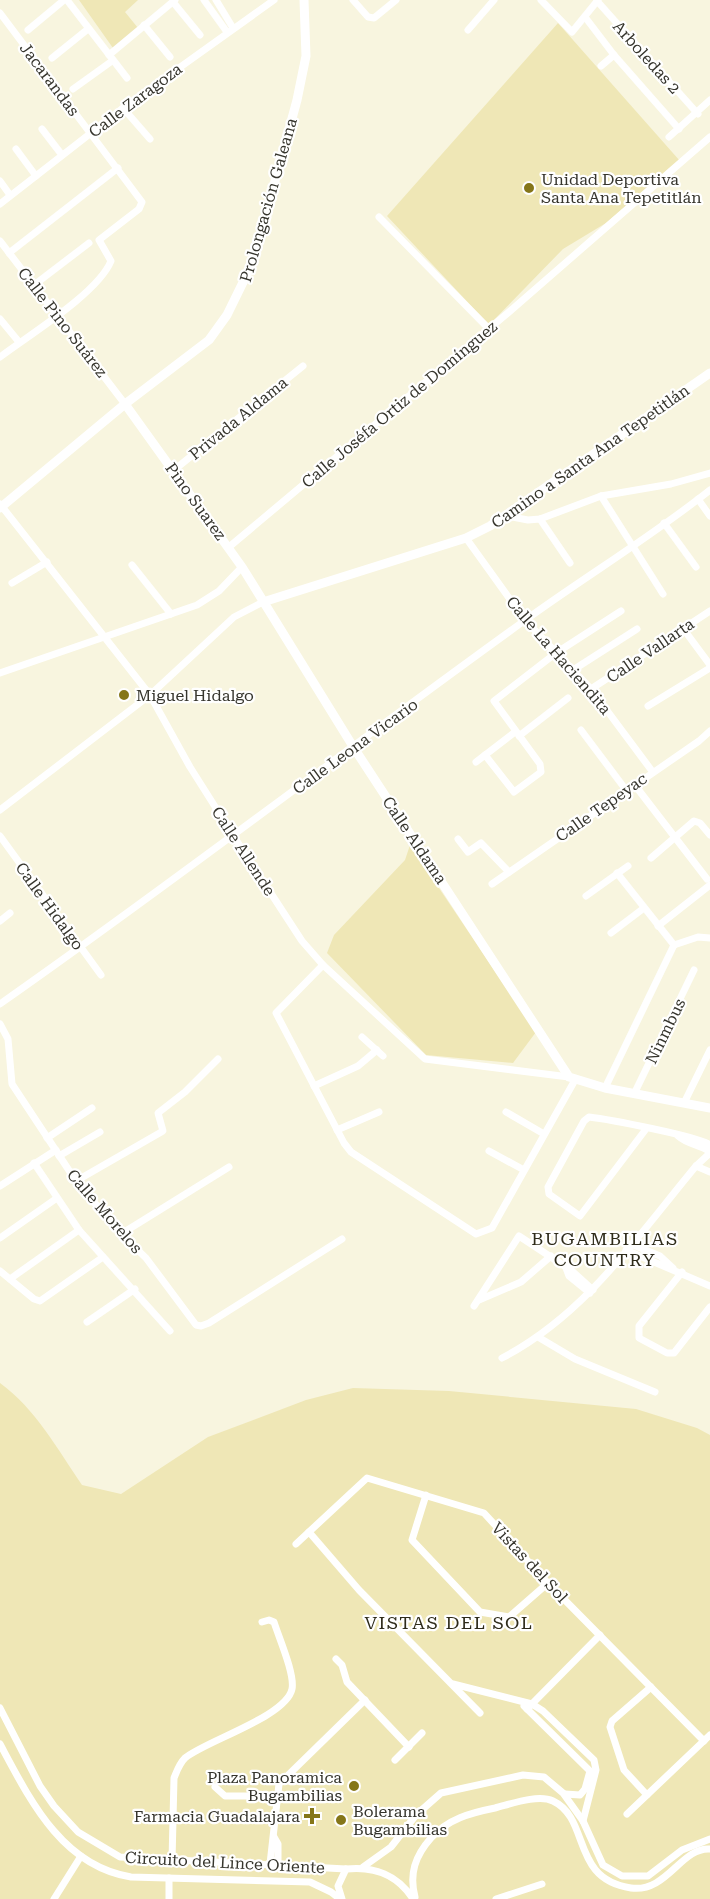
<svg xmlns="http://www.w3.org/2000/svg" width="710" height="1899" viewBox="0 0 710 1899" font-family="'Roboto Serif',serif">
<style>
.green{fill:#efe7b6}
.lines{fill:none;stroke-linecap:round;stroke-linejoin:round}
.street{stroke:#fff;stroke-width:7}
.secondary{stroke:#fff;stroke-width:9}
.poi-dot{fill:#857619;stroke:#fff;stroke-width:2}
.labels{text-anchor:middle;stroke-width:4.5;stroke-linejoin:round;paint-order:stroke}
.street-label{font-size:16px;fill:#36352d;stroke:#fff}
.poi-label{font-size:16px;fill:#36352d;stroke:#fff;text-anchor:start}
.neighbourhood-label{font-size:18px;letter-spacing:1.5px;fill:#2e2b1a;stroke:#fff}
</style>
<rect width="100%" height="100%" fill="#f8f5df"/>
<!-- green -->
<g class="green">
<path d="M79 0H138L125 12 138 28 113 48Z"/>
<path d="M558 23 680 161 606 223 563 249 489 325 387 216Z"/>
<path d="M410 845 536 1032 513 1063 426 1055 327 953 334 935 405 860Z"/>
<path d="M0 1383C35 1408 58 1450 82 1485L121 1494 208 1437 306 1400 353 1388 449 1391 636 1409 697 1428 710 1435V1899H0Z"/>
</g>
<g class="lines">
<!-- street -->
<g class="street">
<path d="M67 0 127 78"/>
<path d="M204 0 227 32"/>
<path d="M216 0 233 28"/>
<path d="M353 0 368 17 374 18 396 0"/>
<path d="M541 0 572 32 598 0"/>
<path d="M597 1 698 114"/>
<path d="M173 2 200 35"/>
<path d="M0 13 142 202 139 209 99 240 111 261C98 293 29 335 0 357"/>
<path d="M585 17 614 55 679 129"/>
<path d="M144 25 170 57"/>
<path d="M28 30 64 0"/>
<path d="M468 30 494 0"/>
<path d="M109 55 175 0"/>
<path d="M52 58 88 29"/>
<path d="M601 66 614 55"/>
<path d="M73 89 112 61"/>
<path d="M123 108 150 139"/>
<path d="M42 129 62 155"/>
<path d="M669 137 710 100"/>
<path d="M16 149 36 176"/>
<path d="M0 181 10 195"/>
<path d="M0 204 123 108 274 0"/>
<path d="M379 217 489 329"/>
<path d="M0 241 125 404"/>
<path d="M9 253 118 168"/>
<path d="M34 285 89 243"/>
<path d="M0 319 19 342"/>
<path d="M174 470 303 366"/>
<path d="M601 496 663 594"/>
<path d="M698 499 710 516"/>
<path d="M0 504 150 695 190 767 233 835 302 941 323 965 425 1059 569 1077"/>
<path d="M507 516 528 520 540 519 601 496 671 484 710 473"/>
<path d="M540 519 570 563"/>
<path d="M664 523 696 567"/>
<path d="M466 538 525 620 591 689 652 771"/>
<path d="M229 547 509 312 710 137"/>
<path d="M132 565 171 614"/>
<path d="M12 583 47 562"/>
<path d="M682 627 710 665"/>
<path d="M573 670 637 629"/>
<path d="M0 673 197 605 219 591 242 567"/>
<path d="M591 689 710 611"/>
<path d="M648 706 710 668"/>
<path d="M581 730 626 790"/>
<path d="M519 736 568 698"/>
<path d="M485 755 514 792 541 772 540 764 494 701 556 653 621 611"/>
<path d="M476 762 515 732"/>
<path d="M634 784 707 879"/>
<path d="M0 810 150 695 234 617 263 602"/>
<path d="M0 836 101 975"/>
<path d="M458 839 468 852 481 843 509 872"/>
<path d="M651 858 694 821 700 823 710 835"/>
<path d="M617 873 674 945"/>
<path d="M492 884 699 741 710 731"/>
<path d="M586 896 628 866"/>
<path d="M0 921 10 913"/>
<path d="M658 926 710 885"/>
<path d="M611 933 644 908"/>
<path d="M674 945 698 937 710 938"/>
<path d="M323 965 276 1013 344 1143 351 1152 476 1234 492 1228 575 1080"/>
<path d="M0 1004C177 880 349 747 524 621 586 576 651 537 710 490"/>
<path d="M0 1024 8 1039 12 1084 76 1181 121 1234 146 1258 196 1325 201 1326 209 1323 342 1239"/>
<path d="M362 1037 383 1056"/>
<path d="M314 1086 358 1066 377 1050"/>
<path d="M605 1088 674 945"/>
<path d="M635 1092 694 970"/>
<path d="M684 1103 710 1050"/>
<path d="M506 1112 544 1134"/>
<path d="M646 1129 580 1216 549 1194 548 1187 584 1121 589 1117C607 1119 701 1137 710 1145"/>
<path d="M337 1130 379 1112"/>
<path d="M678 1136C688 1145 699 1144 710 1152"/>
<path d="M47 1138 92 1108"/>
<path d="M489 1151 524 1170"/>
<path d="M59 1156 100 1132"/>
<path d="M34 1163 79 1230 170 1331"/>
<path d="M696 1166 710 1172"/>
<path d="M76 1181 163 1131 158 1113 185 1092 218 1059"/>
<path d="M0 1186 56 1150"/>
<path d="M121 1234 229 1167"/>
<path d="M0 1238 57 1198"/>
<path d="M631 1244 660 1256 673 1268"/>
<path d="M626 1250 710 1286"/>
<path d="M566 1268 569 1276 590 1293"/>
<path d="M0 1271 34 1299 40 1301 103 1257"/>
<path d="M682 1272 639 1326V1338L667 1353H674L710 1307"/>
<path d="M10 1279 79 1230"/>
<path d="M479 1300 521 1282 551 1256"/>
<path d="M474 1306 519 1236 572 1271 593 1290"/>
<path d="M87 1322 135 1289"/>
<path d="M538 1337 575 1359 655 1392"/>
<path d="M502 1358C585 1315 637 1237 696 1166L710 1153"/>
<path d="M426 1495 412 1540 480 1612 509 1617 548 1583"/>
<path d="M309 1532 359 1590 480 1713"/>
<path d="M296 1544 367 1478 484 1513 548 1583 704 1741"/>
<path d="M336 1659 342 1665 347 1682 409 1747"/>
<path d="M453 1684 532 1704 543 1711 594 1760 596 1770 583 1821"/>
<path d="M524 1706 590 1771"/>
<path d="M0 1708 40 1786 54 1806 78 1832 120 1857 346 1869C374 1866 398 1875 413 1899"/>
<path d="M527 1709 600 1635"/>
<path d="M0 1744C30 1800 62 1866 131 1877L310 1882 331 1892 340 1899"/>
<path d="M395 1760 422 1733"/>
<path d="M215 1787 225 1796H277"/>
<path d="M565 1794 580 1795 585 1789 590 1771"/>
<path d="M647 1795 624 1770 610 1727 612 1721 651 1687"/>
<path d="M627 1814 710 1735"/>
<path d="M274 1837 278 1844V1865"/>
<path d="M172 1861 174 1778C177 1771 179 1764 185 1758 205 1741 286 1717 292 1689 295 1674 279 1638 274 1622L269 1620 262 1622"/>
<path d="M270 1864 279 1784 365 1700"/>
<path d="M363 1867 391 1847 416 1815 441 1793 523 1775 544 1777 563 1793 583 1821 603 1865 622 1876H648L682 1850 710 1839"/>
<path d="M169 1878V1899"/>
<path d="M415 1897C409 1874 415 1856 431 1838 448 1819 470 1813 495 1808 511 1804 538 1794 553 1801 591 1819 570 1879 631 1888 667 1893 681 1847 710 1849"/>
<path d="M54 1899 81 1856"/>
<path d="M342 1899 338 1886 346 1869"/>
<path d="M496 1899 542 1884"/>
</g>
<!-- secondary -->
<g class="secondary">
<path d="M125 404 242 567 354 748 569 1077 605 1088 710 1108"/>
<path d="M0 508 125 404 209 340 227 315 253 262 297 100 306 56 304 0"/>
<path d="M263 602 466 538 490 526 710 373"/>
</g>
</g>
<!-- markers -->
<g class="poi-dot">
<circle cx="529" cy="188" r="6"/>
<circle cx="124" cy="695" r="6"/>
<circle cx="354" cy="1786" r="6"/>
<path d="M309 1807h6v6h6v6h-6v6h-6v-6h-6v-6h6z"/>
<circle cx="341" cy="1820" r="6"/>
</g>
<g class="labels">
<!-- street labels -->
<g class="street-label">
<text transform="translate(647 57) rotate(48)" y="6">Arboledas 2</text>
<text transform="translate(50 79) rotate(53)" y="6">Jacarandas</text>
<text transform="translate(135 100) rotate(-37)" y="6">Calle Zaragoza</text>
<text transform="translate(268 200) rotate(-74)" y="6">Prolongación Galeana</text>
<text transform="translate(63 322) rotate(52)" y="6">Calle Pino Suárez</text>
<text transform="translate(399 404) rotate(-40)" y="6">Calle Joséfa Ortiz de Domínguez</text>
<text transform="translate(238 418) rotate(-39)" y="6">Privada Aldama</text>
<text transform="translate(590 456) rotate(-35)" y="6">Camino a Santa Ana Tepetitlán</text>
<text transform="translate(196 501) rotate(54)" y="6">Pino Suarez</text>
<text transform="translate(650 650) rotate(-34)" y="6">Calle Vallarta</text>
<text transform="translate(559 655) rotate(49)" y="6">Calle La Haciendita</text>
<text transform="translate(355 746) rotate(-36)" y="6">Calle Leona Vicario</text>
<text transform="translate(601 807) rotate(-35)" y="6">Calle Tepeyac</text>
<text transform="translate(415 840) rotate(56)" y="6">Calle Aldama</text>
<text transform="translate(244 851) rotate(57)" y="6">Calle Allende</text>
<text transform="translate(50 906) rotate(54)" y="6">Calle Hidalgo</text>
<text transform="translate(665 1031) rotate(-64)" y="6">Ninmbus</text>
<text transform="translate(105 1211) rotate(49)" y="6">Calle Morelos</text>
<text transform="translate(530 1562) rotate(47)" y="6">Vistas del Sol</text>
<text transform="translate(225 1862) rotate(3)" y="6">Circuito del Lince Oriente</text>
</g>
<!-- poi labels -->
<g class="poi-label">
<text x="541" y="185">Unidad Deportiva<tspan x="541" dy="18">Santa Ana Tepetitlán</tspan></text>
<text x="136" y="701">Miguel Hidalgo</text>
<text x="342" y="1783" text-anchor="end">Plaza Panoramica<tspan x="342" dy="18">Bugambilias</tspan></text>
<text x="353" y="1817">Bolerama<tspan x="353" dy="18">Bugambilias</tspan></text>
<text x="300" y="1822" text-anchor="end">Farmacia Guadalajara</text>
</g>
<!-- neighbourhood labels -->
<g class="neighbourhood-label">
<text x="605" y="1245">BUGAMBILIAS<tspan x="605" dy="21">COUNTRY</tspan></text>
<text x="449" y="1629">VISTAS DEL SOL</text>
</g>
</g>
</svg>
